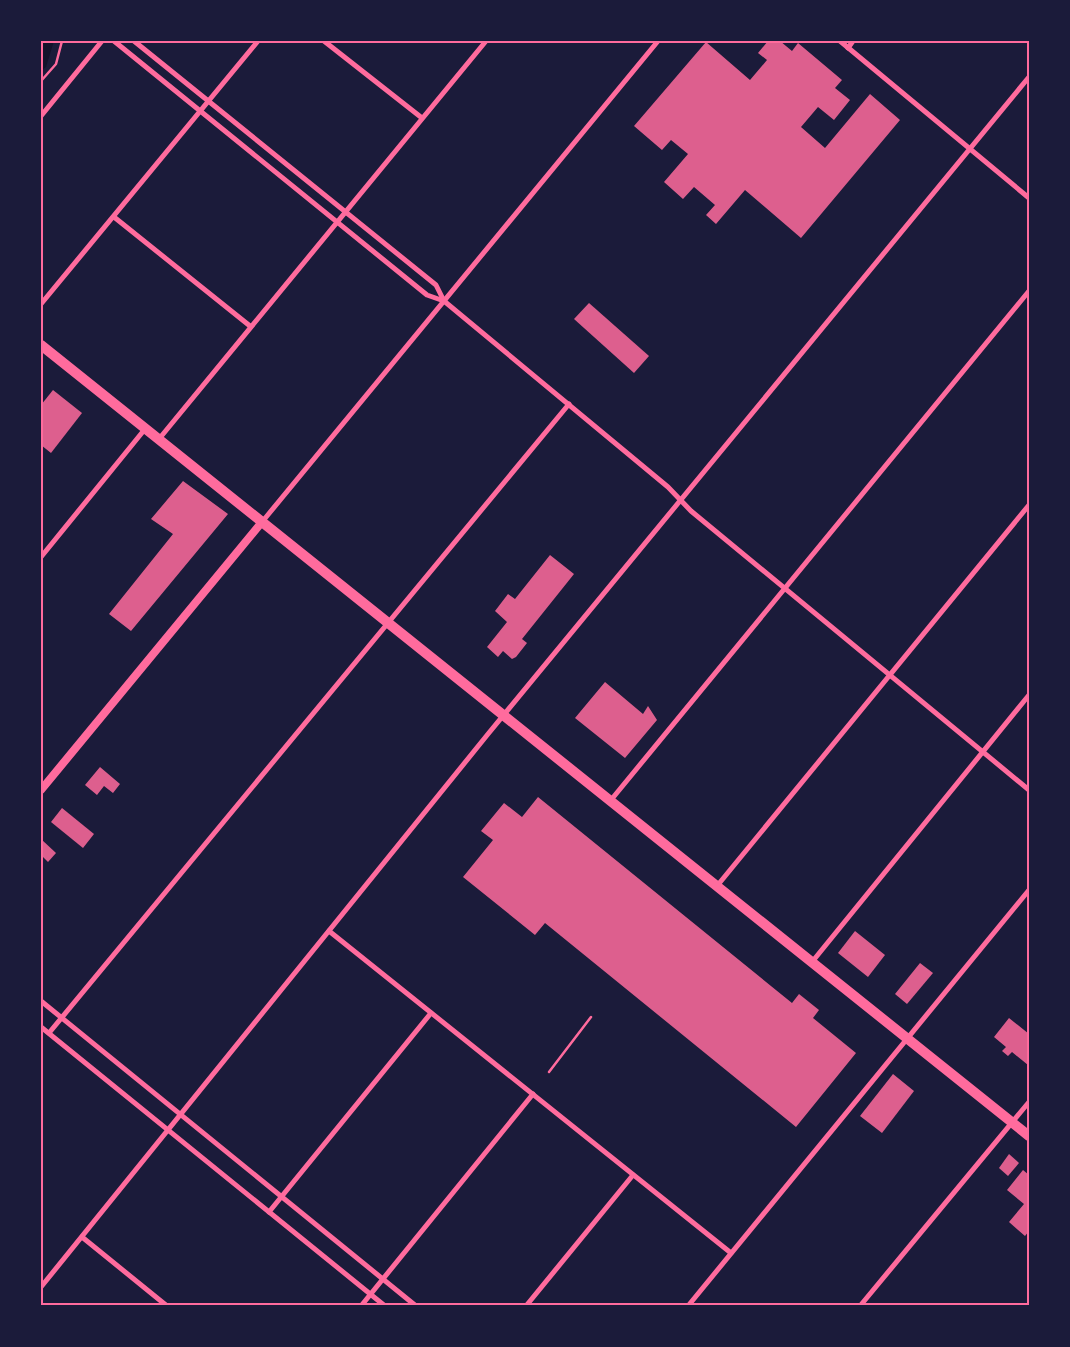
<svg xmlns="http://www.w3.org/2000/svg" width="1070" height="1347" viewBox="0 0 1070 1347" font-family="Karla,sans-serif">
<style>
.water{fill:#12122b}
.building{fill:#dd5f8e}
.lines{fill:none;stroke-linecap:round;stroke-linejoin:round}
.path{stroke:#ff6b9d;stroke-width:2.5}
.minor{stroke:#ff6b9d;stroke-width:5}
.tertiary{stroke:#ff6b9d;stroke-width:8}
.primary{stroke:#ff6b9d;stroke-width:10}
.neatline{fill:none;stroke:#ff6b9d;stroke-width:2}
</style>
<rect width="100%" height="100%" fill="#1b1b3a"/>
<!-- water -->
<path class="water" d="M41 41H54L46 67 41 71Z"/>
<!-- building -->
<g class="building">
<path d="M768 41H780L792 51 798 43 842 80 835 88 850 100 834 120 818 107 801 127 825 148 870 94 900 120 801 238 745 190 716 224 706 215 715 205 694 187 683 199 664 182 688 154 671 140 662 150 634 126 706 42 750 80 767 60 758 53Z"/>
<path d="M589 303 649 356 634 373 574 319Z"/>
<path d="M53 390 82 413 51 453 41 445V405Z"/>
<path d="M183 481 228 514 131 631 109 614 173 534 151 519Z"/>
<path d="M550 555 574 574 522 639 527 643 516 657 512 659 503 651 498 657 487 647 507 622 495 611 508 594 515 599Z"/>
<path d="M605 682 643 714 648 706 657 720 625 758 575 718Z"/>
<path d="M100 767 120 784 113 793 104 786 97 795 85 785Z"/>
<path d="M538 797 792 1003 799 994 819 1010 813 1018 856 1053 796 1127 545 923 535 935 463 877 493 840 481 831 504 803 522 817Z"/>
<path d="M62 808 94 834 83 848 51 822Z"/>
<path d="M41 839 56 853 48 862 41 855Z"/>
<path d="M855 931 885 955 868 977 838 953Z"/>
<path d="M920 963 933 973 907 1004 895 994Z"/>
<path d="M1009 1018 1029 1034 1028 1065 1012 1052 1008 1056 1002 1051 1006 1047 994 1037Z"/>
<path d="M893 1074 914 1091 882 1133 860 1116Z"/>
<path d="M1009 1154 1019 1163 1008 1176 999 1168Z"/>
<path d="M1023 1170 1029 1175V1231L1025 1236 1009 1222 1024 1204 1007 1190Z"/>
</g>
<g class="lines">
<!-- path -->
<g class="path">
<path d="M41 81 56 64 62 41"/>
<path d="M549 1072 591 1017"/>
</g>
<!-- minor -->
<g class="minor">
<path d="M114 41 427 295 444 301"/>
<path d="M134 41 436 285 444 301 668 487 691 511 1029 790"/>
<path d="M324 41 422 118"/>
<path d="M840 41 1029 198"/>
<path d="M848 48 853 41"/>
<path d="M41 116 102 41"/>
<path d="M114 217 250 326"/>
<path d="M41 304 258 41"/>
<path d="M159 439 486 41"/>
<path d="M262 522 658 41"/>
<path d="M41 557 145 429"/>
<path d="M611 800 1029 291"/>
<path d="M717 886 1029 505"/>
<path d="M329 931 731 1253"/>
<path d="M812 962 1029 695"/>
<path d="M41 1001 416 1306"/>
<path d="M41 1027 385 1306"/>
<path d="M49 1033 569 404"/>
<path d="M269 1212 431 1013"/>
<path d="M82 1237 167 1306"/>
<path d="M41 1287 488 734 1029 77"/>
<path d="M361 1306 533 1094"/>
<path d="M526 1306 633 1175"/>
<path d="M688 1306 1029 890"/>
<path d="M860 1306 1029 1102"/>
<path d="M1028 1306 1029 1305"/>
</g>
<!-- tertiary -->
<path class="tertiary" d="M41 790 262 522"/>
<!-- primary -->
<path class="primary" d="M41 345 1029 1136"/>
</g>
<!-- border -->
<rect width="1070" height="1347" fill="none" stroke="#1b1b3a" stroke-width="85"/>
<rect x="42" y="42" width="986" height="1262" class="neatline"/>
</svg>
